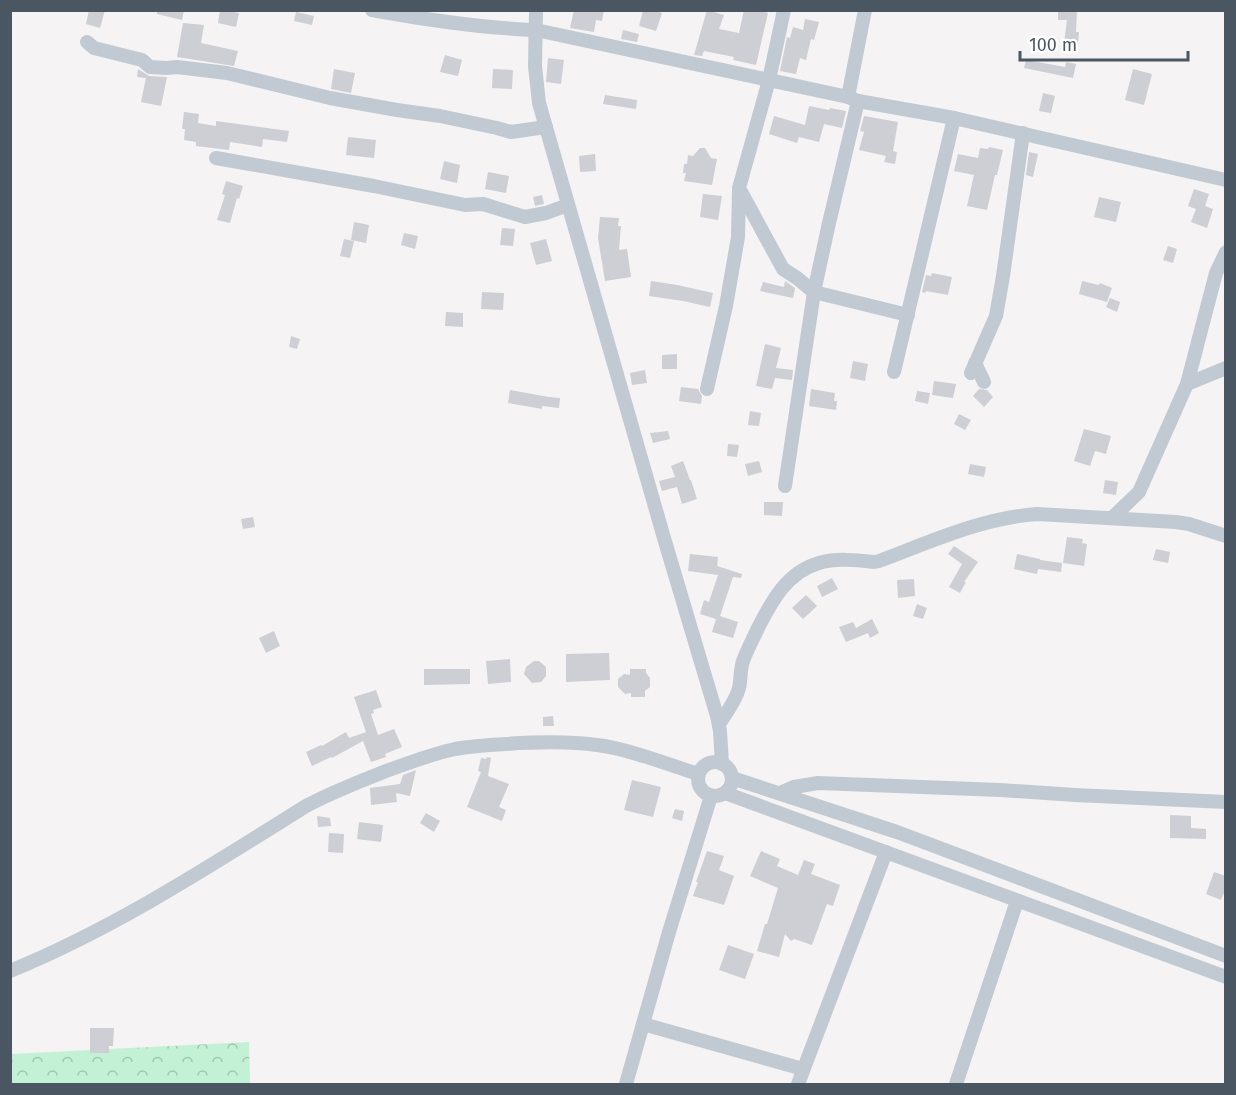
<svg xmlns="http://www.w3.org/2000/svg" width="1236" height="1095" viewBox="0 0 1236 1095" font-family="'Fira Sans',sans-serif">
<style>
.forest{fill:url(#forest-crowns)}
.building{fill:#cdcfd5}
.lines{fill:none;stroke-linecap:round;stroke-linejoin:round}
.street{stroke:#c1cad2;stroke-width:14}
</style>
<defs>
<pattern id="forest-crowns" width="20" height="18" patternUnits="userSpaceOnUse" patternTransform="scale(1.5)"><rect width="20" height="18" fill="#c3f1d5"/><path d="M2 6a3 3 0 1 1 6 0M12 15a3 3 0 1 1 6 0" fill="none" stroke="#a0c6b0"/></pattern>
</defs>
<rect width="100%" height="100%" fill="#f5f3f3"/>
<!-- forest -->
<path class="forest" d="M249 1042 250 1084H11V1054Z"/>
<!-- building -->
<g class="building">
<path d="M89 10H105L100 28 86 24Z"/>
<path d="M157 10H184L182 20 157 14Z"/>
<path d="M220 10 239 13 236 27 218 23Z"/>
<path d="M574 10H604L602 21 596 20 594 32 570 28Z"/>
<path d="M643 10H651L662 13 656 31 639 26Z"/>
<path d="M707 10 724 15 719 29 739 33 744 10H755L768 13 756 65 733 60 734 57 704 51 702 56 694 55Z"/>
<path d="M1058 10H1077L1076 32H1079L1078 45 1064 43 1067 20H1058Z"/>
<path d="M296 12 314 16 312 25 294 21Z"/>
<path d="M805 19 819 22 814 40 811 39 806 60 800 58 796 74 780 71 787 37 790 38 793 27 803 30Z"/>
<path d="M183 23 204 25 201 43 238 51 234 66 177 57Z"/>
<path d="M623 30 639 34 637 42 621 39Z"/>
<path d="M445 55 462 60 458 76 440 72Z"/>
<path d="M548 58 564 60 561 84 546 82Z"/>
<path d="M1026 60 1065 67 1066 62 1076 64 1073 78 1024 68Z"/>
<path d="M138 69 149 76 167 77 161 106 141 102 146 78 137 77Z"/>
<path d="M334 69 355 73 351 93 331 89Z"/>
<path d="M493 69 513 70 512 89 492 88Z"/>
<path d="M1133 69 1152 74 1144 105 1125 100Z"/>
<path d="M1043 93 1055 96 1051 113 1039 111Z"/>
<path d="M605 95 637 100 636 109 603 104Z"/>
<path d="M809 106 829 110 830 108 846 111 842 128 824 124 819 142 799 137 797 143 769 134 774 116 805 125Z"/>
<path d="M184 112 199 114 198 123 216 126V121L289 131 287 142 263 139 262 147 230 142 229 150 196 146V142L184 140 185 129H182Z"/>
<path d="M864 116 898 122 893 151 897 152 895 164 884 162 886 156 859 150 864 132 860 131Z"/>
<path d="M348 137 376 140 374 158 346 155Z"/>
<path d="M989 147 1003 150 997 175H995L987 210 967 206 974 175 954 171 958 154 978 158 980 148 988 149Z"/>
<path d="M700 148H705L711 158 717 159 712 185 684 181 686 173H683L684 164H687L688 155 693 156Z"/>
<path d="M1029 152 1038 154 1033 177 1026 175Z"/>
<path d="M595 154 596 171 580 172 579 156Z"/>
<path d="M444 161 460 165 457 183 440 179Z"/>
<path d="M488 172 509 176 506 193 485 189Z"/>
<path d="M226 181 243 186 239 199 237 198 230 223 217 220 225 195 222 194Z"/>
<path d="M1194 189 1209 194 1205 206 1213 209 1207 228 1191 222 1196 209 1188 206Z"/>
<path d="M703 194 722 196 718 220 700 217Z"/>
<path d="M542 195 544 204 535 206 533 197Z"/>
<path d="M1099 197 1121 202 1116 222 1094 217Z"/>
<path d="M600 217 619 218 618 226H621L619 250 627 249 631 277 605 281 598 238Z"/>
<path d="M354 222 369 225 366 243 351 240Z"/>
<path d="M502 228 515 229 513 246 500 245Z"/>
<path d="M404 233 418 236 415 249 401 245Z"/>
<path d="M344 239 354 241 350 258 340 256Z"/>
<path d="M546 239 552 261 536 265 530 243Z"/>
<path d="M1168 246 1177 249 1173 263 1163 260Z"/>
<path d="M932 273 952 277 948 295 926 291 925 293 922 292 926 275 931 276Z"/>
<path d="M651 281 677 285 713 293 710 307 683 301 649 296Z"/>
<path d="M785 281 795 288 793 298 760 291 763 282 784 287Z"/>
<path d="M1082 281 1099 285 1100 283 1112 288 1107 302 1079 294Z"/>
<path d="M482 292 504 293 503 310 481 309Z"/>
<path d="M1110 298 1120 302 1117 312 1106 307Z"/>
<path d="M446 312 463 313V327L445 326Z"/>
<path d="M291 336 300 339 297 349 289 347Z"/>
<path d="M765 344 781 348 776 368 793 370 792 380 775 378 772 389 756 386Z"/>
<path d="M677 354V369H662V355Z"/>
<path d="M853 361 868 364 865 381 850 378Z"/>
<path d="M645 370 647 383 632 385 630 373Z"/>
<path d="M934 381 956 384 953 398 932 395Z"/>
<path d="M681 387 698 389 702 396 701 404 679 401Z"/>
<path d="M811 389 835 393 834 401H837L836 410 809 406Z"/>
<path d="M979 389 987 390 993 397 984 407 973 396Z"/>
<path d="M510 390 549 397 560 398 559 408 542 406V409L508 403Z"/>
<path d="M917 391 930 393 928 404 915 401Z"/>
<path d="M750 411 761 413 759 426 748 425Z"/>
<path d="M959 414 971 420 965 430 954 424Z"/>
<path d="M1084 429 1111 436 1106 454 1095 451 1090 466 1074 461Z"/>
<path d="M668 431 670 439 653 443 650 433Z"/>
<path d="M728 444 739 445 737 457 727 456Z"/>
<path d="M683 461 690 480H691L697 499 682 504 677 487 662 491 659 481 675 477 671 466Z"/>
<path d="M759 461 762 472 748 476 745 464Z"/>
<path d="M970 464 986 467 984 477 968 474Z"/>
<path d="M1105 480 1118 482 1116 495 1103 493Z"/>
<path d="M764 502H783L782 516 764 515Z"/>
<path d="M253 517 255 527 243 529 241 519Z"/>
<path d="M1067 537 1083 539 1082 543 1087 544 1084 566 1063 563Z"/>
<path d="M954 546 978 562 964 582H966L960 593 949 587 962 564 948 554Z"/>
<path d="M1156 549 1170 552 1168 563 1153 560Z"/>
<path d="M690 554 718 557 717 566 742 574 741 578 733 577 720 616 738 622 733 638 712 632 716 619 700 614 704 600 709 602 718 575 688 571Z"/>
<path d="M1017 554 1040 559V560L1062 563 1061 572 1038 569 1037 574 1014 569Z"/>
<path d="M832 578 838 589 822 597 817 586Z"/>
<path d="M914 579 915 596 898 598 897 580Z"/>
<path d="M806 595 817 606 803 619 792 608Z"/>
<path d="M917 604 927 608 923 619 913 616Z"/>
<path d="M872 619 879 633 870 638 868 633 846 642 839 627 853 622 856 628Z"/>
<path d="M274 631 280 646 266 653 259 638Z"/>
<path d="M609 653 610 680 566 682V654Z"/>
<path d="M510 659 511 682 488 684 486 661Z"/>
<path d="M534 661H539L546 667V676L541 682 532 683 524 674 526 667Z"/>
<path d="M424 669H470V684L424 685Z"/>
<path d="M630 669H646V673L650 678V687L645 691V697H631V693L625 694 618 687V679L624 674 630 675Z"/>
<path d="M376 690 382 707 373 710 374 713 371 714 378 735 394 729 402 747 385 754 386 757 371 762 363 741 332 758 331 757 312 766 306 752 321 745 322 746 346 732 349 738 366 732 354 697Z"/>
<path d="M553 716 554 726H543V717Z"/>
<path d="M487 757 491 758 488 776 509 784 499 807 506 810 502 821 467 807 481 772 478 771 481 758 486 759Z"/>
<path d="M416 770 410 796 396 793 397 802 371 805 370 788 400 784 403 775Z"/>
<path d="M632 780 661 787 653 817 624 810Z"/>
<path d="M675 809 684 811 682 821 672 818Z"/>
<path d="M426 813 440 821 434 832 420 823Z"/>
<path d="M1170 815 1191 816V828L1206 829V839L1170 838Z"/>
<path d="M317 816 330 818 331 826 318 827Z"/>
<path d="M359 822 383 825 381 842 357 839Z"/>
<path d="M329 833 344 834 343 853 328 852Z"/>
<path d="M707 851 724 856 719 870 734 876 724 905 693 896 698 882H696Z"/>
<path d="M761 851 780 859 777 866 798 875 804 860 815 864 811 874 840 885 833 906 827 904 812 945 794 939 791 941 785 934 779 957 757 951 765 924H767L778 888 750 876Z"/>
<path d="M1214 872 1226 876V888L1221 900 1206 894Z"/>
<path d="M728 945 754 954 745 979 719 970Z"/>
<path d="M90 1028H114L113 1046H109V1053H90Z"/>
</g>
<g class="lines">
<!-- street -->
<g class="street">
<path d="M372 10C427 20 481 28 536 30L848 97 858 101 954 118 1226 180"/>
<path d="M536 10 535 66 539 103 664 538 717 716 720 731 722 764"/>
<path d="M784 10 769 80 739 188 783 269 797 278 814 292 908 315"/>
<path d="M87 42 94 48 142 60 150 67 167 68 177 67 227 73 330 98 397 110 440 116 497 128 511 132 546 127"/>
<path d="M848 97 865 10"/>
<path d="M216 158 374 186 465 205 483 204 525 217 546 213 568 205"/>
<path d="M975 363 984 382"/>
<path d="M894 372 954 118"/>
<path d="M971 373 996 316 1003 276 1023 133"/>
<path d="M1187 384 1226 368"/>
<path d="M707 389 726 306 738 237 739 190"/>
<path d="M785 486 814 292 829 223 858 101"/>
<path d="M1112 518 1139 492 1187 384 1216 273 1226 252"/>
<path d="M719 724C726 713 736 701 739 688 741 680 740 670 743 661 747 650 753 639 758 628 772 601 787 572 819 563 836 558 856 560 874 562L879 561C930 542 982 518 1037 514L1176 522 1189 524 1226 536"/>
<circle cx="715" cy="779" r="17"/>
<path d="M732 778 897 832 1226 956"/>
<path d="M725 793 1226 977"/>
<path d="M780 793 794 787 818 783 1000 790 1075 795 1226 802"/>
<path d="M10 971C115 928 210 866 306 806 332 792 358 782 386 771 409 763 431 754 455 749 472 746 489 745 506 744 536 742 567 741 597 745 629 749 667 764 698 774"/>
<path d="M643 1024 803 1069"/>
<path d="M626 1084 669 932 711 796"/>
<path d="M798 1084 886 852"/>
<path d="M956 1084 1017 901"/>
</g>
</g>
<!-- border -->
<rect width="1236" height="1095" fill="none" stroke="#4a5661" stroke-width="24"/>
<!-- scale -->
<path d="M1020 51v9h168v-9" fill="none" stroke="#4a5661" stroke-width="3"/>
<text x="1029" y="51" font-size="18" fill="#4a5661" stroke="#ffffff" stroke-width="4.5" paint-order="stroke">100 m</text>
</svg>
